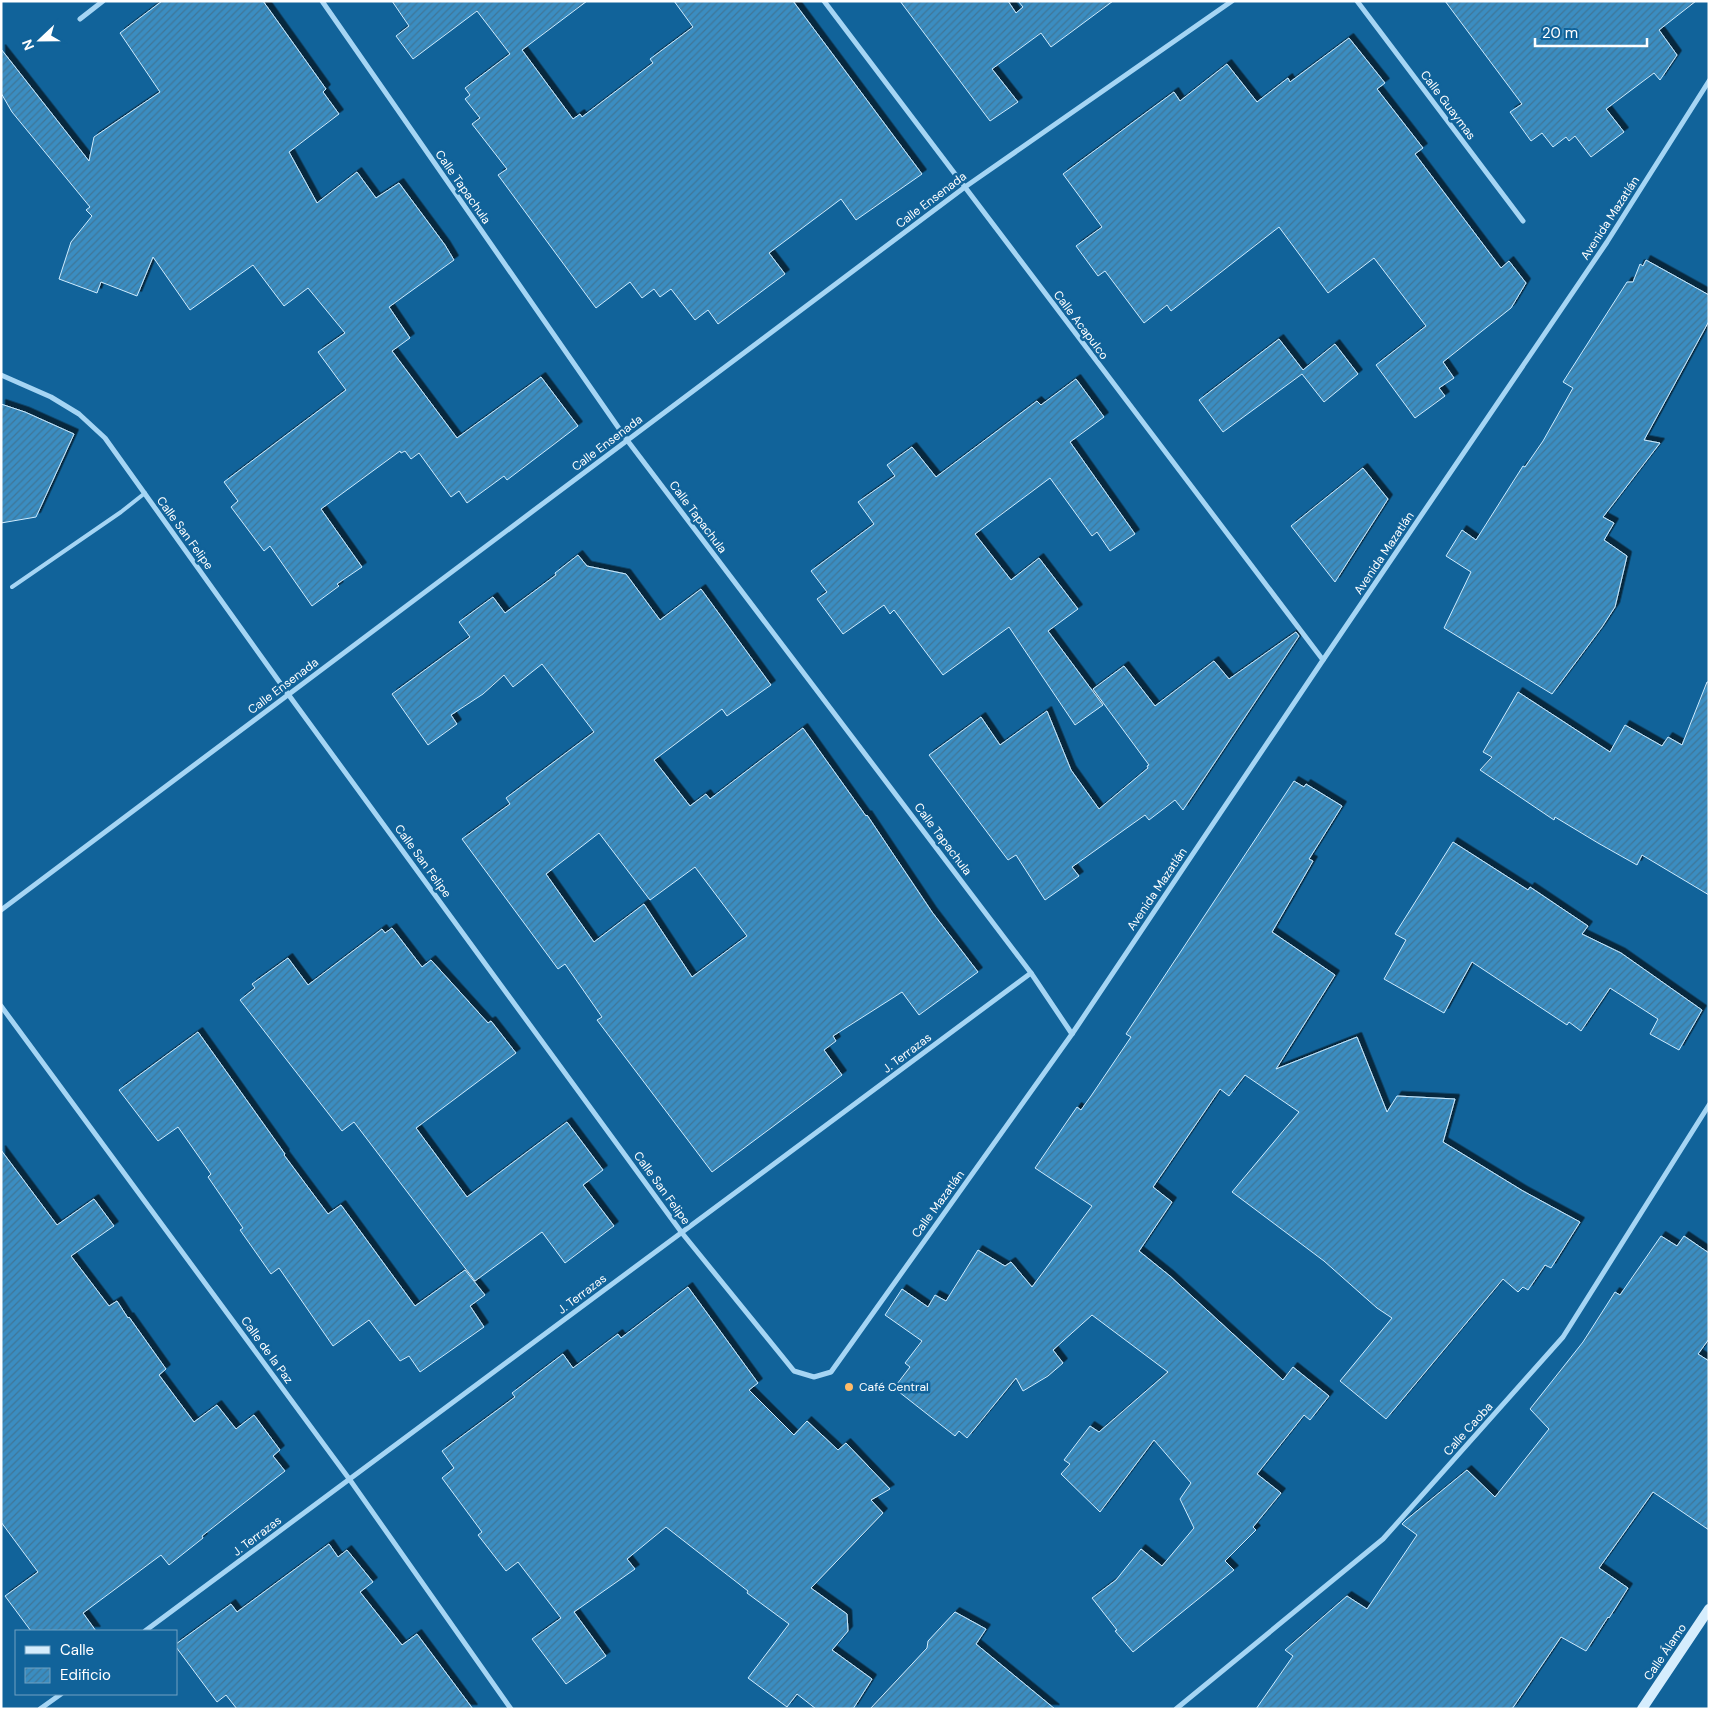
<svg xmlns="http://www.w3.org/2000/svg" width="1710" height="1710" viewBox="0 0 1710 1710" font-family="'DM Sans',sans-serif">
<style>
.building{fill:url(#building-hatch);stroke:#cdebfe;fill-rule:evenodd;filter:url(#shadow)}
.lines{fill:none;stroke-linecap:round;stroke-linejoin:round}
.lane{stroke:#a5d5f4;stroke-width:4}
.street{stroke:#a5d5f4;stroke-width:5}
.secondary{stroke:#d5edfd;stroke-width:10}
.poi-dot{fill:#ffbb68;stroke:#11639a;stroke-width:2}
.labels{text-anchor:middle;stroke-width:5;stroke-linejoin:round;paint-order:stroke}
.street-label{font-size:12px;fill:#fff;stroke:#11639a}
.poi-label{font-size:12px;fill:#fff;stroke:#11639a;text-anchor:start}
</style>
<defs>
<pattern id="building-hatch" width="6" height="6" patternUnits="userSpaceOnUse" patternTransform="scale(1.25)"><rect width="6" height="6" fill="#3a8dc1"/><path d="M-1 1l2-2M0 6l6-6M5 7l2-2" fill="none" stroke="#407698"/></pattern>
<filter id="shadow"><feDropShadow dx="4.5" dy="-4.5" stdDeviation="0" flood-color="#0009"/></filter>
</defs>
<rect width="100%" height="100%" fill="#11639a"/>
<!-- building -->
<g class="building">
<path d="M162 1H263L326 89 323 92 339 114 289 152 317 203 357 172 376 198 399 183 445 245 454 260 389 307 410 338 392 351 457 438 541 377 578 426 507 480 504 476 467 503 459 491 451 497 419 453 411 459 405 451 401 453 400 451 321 509 362 567 337 584 339 586 312 606 270 546 264 551 231 507 238 501 224 482 346 390 318 352 345 333 308 288 284 306 253 265 190 310 153 257 137 296 101 282 97 293 59 279 71 242 92 216 86 210 90 207 12 112 1 93V49L89 161 94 137 160 92 120 33Z"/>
<path d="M392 1H587L522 50 573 119 580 114 582 117 653 63 650 59 693 27 674 1H793L922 174 856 220 841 199 769 253 785 274 718 324 708 310 695 320 671 289 660 297 654 289 642 298 630 282 596 308 498 175 507 169 472 124 480 118 465 99 470 95 465 88 510 54 477 11 413 59 396 36 409 26Z"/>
<path d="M900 1H1008L1016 13 1023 7 1018 1H1113L1051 47 1041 33 992 69 1018 102 990 121Z"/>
<path d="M1445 1H1696L1659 30 1677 55 1660 80 1654 73 1606 109 1624 132 1591 157 1575 136 1569 141 1566 137 1553 147 1542 133 1531 141 1510 112 1522 104Z"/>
<path d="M1349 38 1385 83 1377 89 1423 148 1415 154 1501 268 1509 261 1526 283 1511 308 1443 362 1454 378 1439 388 1445 396 1415 418 1376 365 1426 326 1374 258 1328 293 1279 227 1171 311 1167 305 1144 323 1105 271 1098 276 1076 246 1102 227 1063 174 1174 92 1180 101 1227 64 1257 102 1288 78 1290 82Z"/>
<path d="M1646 260 1709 295V321L1644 440 1660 443 1603 517 1614 523 1604 540 1627 556 1615 607 1602 627 1552 694 1444 628 1471 572 1446 556 1462 530 1476 540 1523 466 1525 467 1543 441 1573 388 1563 382 1627 282H1633L1640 264 1643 266Z"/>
<path d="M1279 339 1303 370 1335 344 1358 374 1324 402 1302 374 1223 432 1199 400Z"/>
<path d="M1076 379 1104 417 1070 442 1135 534 1110 551 1097 532 1092 536 1050 478 975 534 1011 580 1039 558 1078 609 1048 631 1103 705 1075 725 1009 627 943 675 894 610 890 614 884 605 843 634 817 599 827 592 811 571 874 524 858 502 895 476 887 465 912 447 936 477 1037 401 1041 405Z"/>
<path d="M1 404 25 412 74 434 36 517 1 523Z"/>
<path d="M1363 468 1388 499 1335 582 1291 526Z"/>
<path d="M578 555 587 566 626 574 660 620 701 589 771 685 727 716 722 709 654 760 690 806 706 794 710 799 803 728 866 816 867 815 932 912 978 972 919 1015 902 992 833 1036 836 1041 824 1050 842 1075 712 1172 597 1020 602 1017 565 964 558 969 462 839 510 804 506 798 594 732 542 664 513 687 504 675 483 694 451 715 457 724 428 745 392 694 470 637 459 622 493 597 505 613 556 575 555 573ZM599 833 650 900 695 867 747 936 692 977 644 904 594 942 546 874Z"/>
<path d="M1296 632 1299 636 1183 810 1175 800 1149 820 1145 815 1072 867 1079 876 1045 900 1016 855 1008 860 929 755 981 717 1000 745 1047 711 1071 770 1099 809 1148 768 1147 766 1149 765 1093 689 1124 666 1155 706 1214 661 1229 679Z"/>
<path d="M1707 682H1709V895L1642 855 1637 865 1598 843 1555 817 1554 820 1480 770 1492 757 1483 752 1518 692 1610 752 1625 725 1662 746 1668 737 1682 745Z"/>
<path d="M1294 781 1304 787 1306 784 1342 806 1309 859 1313 861 1272 932 1335 975 1276 1069 1357 1037 1387 1112 1397 1096 1455 1099 1443 1142 1523 1191 1580 1222 1551 1268 1545 1265 1528 1290 1523 1287 1518 1292 1503 1279 1386 1419 1340 1381 1392 1318 1377 1308 1324 1261 1232 1192 1299 1112 1245 1075 1229 1096 1220 1089 1153 1187 1172 1202 1139 1251 1170 1276 1283 1380 1293 1367 1329 1396 1310 1420 1304 1415 1257 1474 1281 1493 1253 1527 1256 1530 1225 1561 1234 1570 1133 1652 1115 1631 1117 1630 1092 1598 1116 1580 1141 1549 1162 1566 1194 1528 1180 1499 1191 1483 1154 1440 1100 1512 1061 1474 1070 1464 1064 1460 1090 1426 1099 1432 1168 1372 1092 1315 1053 1350 1063 1363 1048 1376 1023 1391 1016 1378 967 1438 959 1431 955 1436 894 1388 910 1367 905 1363 922 1341 885 1315 902 1289 928 1307 935 1295 946 1301 978 1250 1005 1266 1011 1262 1032 1287 1092 1206 1035 1168 1077 1107 1081 1110 1091 1096 1131 1037 1126 1034Z"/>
<path d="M1453 842 1528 890 1530 887 1588 926 1582 934 1621 953 1702 1010 1679 1050 1650 1034 1658 1019 1610 988 1581 1031 1569 1022 1567 1025 1472 962 1444 1013 1384 979 1406 940 1395 934Z"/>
<path d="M392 928 422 967 431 960 488 1023 491 1021 516 1053 416 1128 467 1197 567 1122 603 1170 583 1185 614 1226 565 1263 542 1232 475 1281 354 1122 342 1131 240 1000 255 988 252 984 288 958 308 985 382 929 385 933Z"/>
<path d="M198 1032 285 1154 284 1155 328 1214 341 1205 415 1306 465 1270 485 1295 470 1306 484 1327 420 1372 409 1356 400 1361 369 1320 333 1346 279 1268 271 1274 240 1230 243 1228 208 1177 211 1174 178 1127 158 1141 119 1090Z"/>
<path d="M1 1150 57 1225 94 1199 114 1226 71 1256 109 1306 117 1301 128 1318 129 1317 166 1369 159 1375 194 1422 217 1405 236 1429 254 1415 280 1450 273 1456 285 1471 202 1536 203 1538 169 1565 161 1555 83 1613 96 1631H31L5 1596 38 1572 1 1522Z"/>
<path d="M1661 1236 1677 1246 1684 1236 1709 1253V1339L1698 1354 1709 1361V1530L1653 1492 1599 1568 1628 1588 1609 1618 1608 1617 1586 1651 1561 1637 1512 1709H1256L1293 1656 1285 1650 1347 1596 1367 1609 1417 1535 1402 1524 1406 1520 1467 1470 1495 1497 1549 1429 1530 1409 1583 1342 1615 1292 1620 1295Z"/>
<path d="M688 1287 758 1383 749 1390 794 1435 807 1421 838 1450 846 1443 890 1489 871 1500 883 1513 811 1588 847 1614 848 1631 832 1650 872 1679 853 1709H816L797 1694 787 1707 748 1678 789 1624 747 1593 748 1591 666 1527 627 1559 635 1569 574 1612 606 1656 566 1684 532 1639 561 1618 518 1562 506 1571 478 1535 482 1532 442 1478 454 1468 442 1451 515 1397 512 1393 563 1354 573 1368 618 1334 621 1338Z"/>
<path d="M329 1544 338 1557 347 1550 373 1582 360 1592 402 1645 417 1634 473 1709H237L226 1695 217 1702 176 1647V1644L231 1604 237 1612Z"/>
<path d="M955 1612 986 1629 976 1644 1055 1709H870L927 1648 928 1641Z"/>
</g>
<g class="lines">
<!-- lane -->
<path class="lane" d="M12 587 121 512 145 493"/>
<!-- street -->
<g class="street">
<path d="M322 1 627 440 1031 973 1072 1034"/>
<path d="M824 1 1323 660"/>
<path d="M1357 1 1523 221"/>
<path d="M80 19 103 1"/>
<path d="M1 375 51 397 79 414 105 438 288 694 682 1233 794 1371 814 1377 831 1372 1072 1034 1323 660 1607 242 1709 81"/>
<path d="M1 910 965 187 1232 1"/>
<path d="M1 1006 350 1480 511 1709"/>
<path d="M145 1631 1031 973"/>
<path d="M40 1709 61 1694"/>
<path d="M1176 1709 1383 1539 1563 1337 1709 1105"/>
</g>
<!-- secondary -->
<path class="secondary" d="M1642 1709 1709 1609"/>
</g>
<!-- markers -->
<circle class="poi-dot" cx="849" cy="1387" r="5"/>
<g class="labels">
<!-- street labels -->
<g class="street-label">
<text transform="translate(1448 105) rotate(53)" y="4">Calle Guaymas</text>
<text transform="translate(463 187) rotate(55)" y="4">Calle Tapachula</text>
<text transform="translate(931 200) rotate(-37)" y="4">Calle Ensenada</text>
<text transform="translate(1610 218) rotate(-57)" y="4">Avenida Mazatlán</text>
<text transform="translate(1081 325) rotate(53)" y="4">Calle Acapulco</text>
<text transform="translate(607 443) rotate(-37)" y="4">Calle Ensenada</text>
<text transform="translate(698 517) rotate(53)" y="4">Calle Tapachula</text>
<text transform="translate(185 533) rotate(54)" y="4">Calle San Felipe</text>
<text transform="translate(1384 553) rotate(-56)" y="4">Avenida Mazatlán</text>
<text transform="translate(283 686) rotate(-37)" y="4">Calle Ensenada</text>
<text transform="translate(943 839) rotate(53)" y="4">Calle Tapachula</text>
<text transform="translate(423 861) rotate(54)" y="4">Calle San Felipe</text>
<text transform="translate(1157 889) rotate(-56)" y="4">Avenida Mazatlán</text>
<text transform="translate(907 1053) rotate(-37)" y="4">J. Terrazas</text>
<text transform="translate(662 1188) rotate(54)" y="4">Calle San Felipe</text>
<text transform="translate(938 1204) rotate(-54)" y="4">Calle Mazatlán</text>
<text transform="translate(582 1294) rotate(-37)" y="4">J. Terrazas</text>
<text transform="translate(267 1350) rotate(54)" y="4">Calle de la Paz</text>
<text transform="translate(1468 1429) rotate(-48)" y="4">Calle Caoba</text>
<text transform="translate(257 1536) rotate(-37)" y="4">J. Terrazas</text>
<text transform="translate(1665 1652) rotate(-56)" y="4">Calle Álamo</text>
</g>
<!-- poi labels -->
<g class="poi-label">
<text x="859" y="1391">Café Central</text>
</g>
</g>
<!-- border -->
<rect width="1710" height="1710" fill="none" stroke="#ffffff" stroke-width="5"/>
<!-- legend -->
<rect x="15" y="1630" width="162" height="65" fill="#11639a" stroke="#70a1c2"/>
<rect x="25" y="1646" width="25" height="8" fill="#d5edfd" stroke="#70a1c2"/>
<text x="60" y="1655" font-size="15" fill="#ffffff">Calle</text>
<rect x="25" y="1668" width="25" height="15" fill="url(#building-hatch)" stroke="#70a1c2"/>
<text x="60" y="1680" font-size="15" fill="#ffffff">Edificio</text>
<!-- north arrow -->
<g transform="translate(40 40) rotate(248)" stroke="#11639a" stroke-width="4" paint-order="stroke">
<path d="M0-4L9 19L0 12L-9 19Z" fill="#ffffff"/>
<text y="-8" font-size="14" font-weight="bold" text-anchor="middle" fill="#ffffff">N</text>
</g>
<!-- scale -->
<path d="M1535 38v8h112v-8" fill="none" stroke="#ffffff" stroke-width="2.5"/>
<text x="1542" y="38" font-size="15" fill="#ffffff" stroke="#11639a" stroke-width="4" paint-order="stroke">20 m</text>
</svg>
